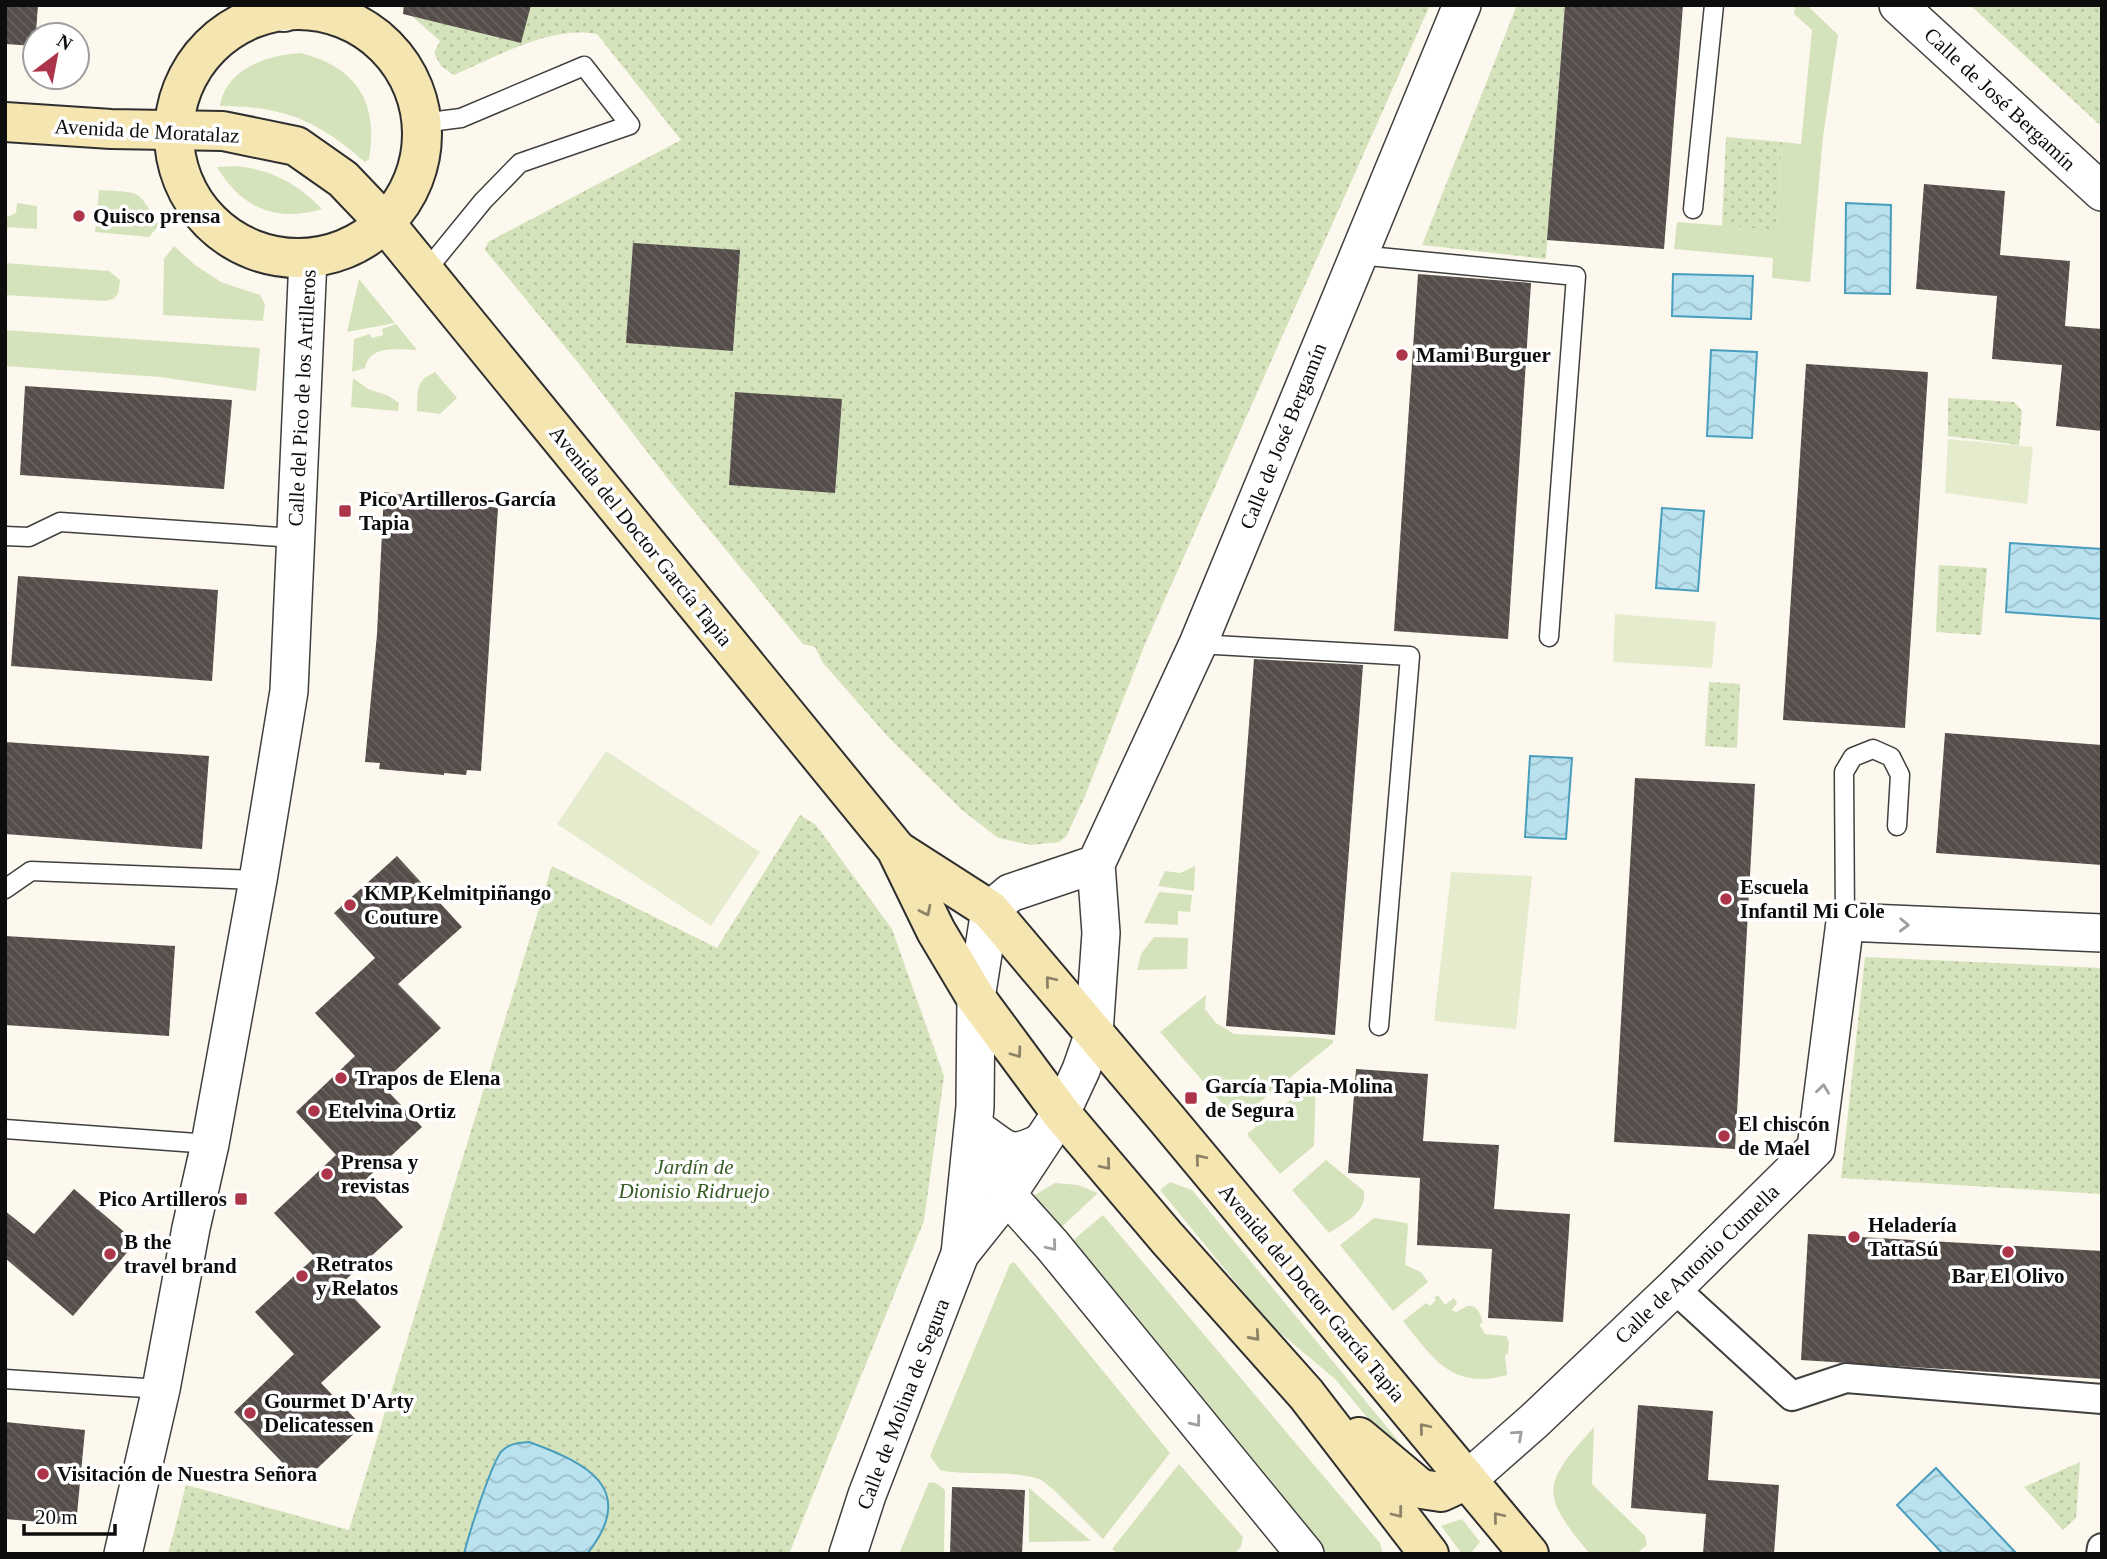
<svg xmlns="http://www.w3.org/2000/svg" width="2107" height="1559" viewBox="0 0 2107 1559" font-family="Georgia,serif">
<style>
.park{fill:url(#park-dots)}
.garden{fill:#d5e3bc}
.pitch{fill:#e5eccd}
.water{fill:url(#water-waves);stroke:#499dbd;stroke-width:2}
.building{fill:url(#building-back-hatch)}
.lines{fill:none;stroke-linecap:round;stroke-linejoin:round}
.service-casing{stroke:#404040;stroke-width:21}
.pedestrian-casing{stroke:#404040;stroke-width:32}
.minor-casing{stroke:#404040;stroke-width:40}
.tertiary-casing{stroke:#404040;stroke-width:42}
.secondary-casing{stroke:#2f2f2f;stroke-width:42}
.service{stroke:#fff;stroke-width:18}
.pedestrian{stroke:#fff;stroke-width:28}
.minor{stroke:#fff;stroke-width:37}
.tertiary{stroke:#fff;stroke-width:38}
.secondary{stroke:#f5e5b1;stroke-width:38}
.oneway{stroke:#8d8467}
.oneway2{stroke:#9e9e9e}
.poi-dot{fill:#ac354a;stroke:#fff;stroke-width:2.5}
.labels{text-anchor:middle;stroke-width:7;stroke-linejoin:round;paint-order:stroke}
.street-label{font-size:21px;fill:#0d0d0d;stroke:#fff}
.poi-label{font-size:21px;font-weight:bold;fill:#0d0d0d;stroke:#fff;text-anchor:start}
.park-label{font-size:21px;font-style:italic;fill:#375c25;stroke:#fff}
</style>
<defs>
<pattern id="park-dots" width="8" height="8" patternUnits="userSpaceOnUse" patternTransform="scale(1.75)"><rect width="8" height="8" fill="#d5e3bc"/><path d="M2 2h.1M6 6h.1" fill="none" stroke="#b6c2a0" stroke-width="1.8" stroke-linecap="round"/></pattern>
<pattern id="water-waves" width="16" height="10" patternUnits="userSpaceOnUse" patternTransform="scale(1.75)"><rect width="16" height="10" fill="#b9e1ee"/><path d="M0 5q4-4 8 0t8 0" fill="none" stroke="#9ec0cb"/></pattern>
<pattern id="building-back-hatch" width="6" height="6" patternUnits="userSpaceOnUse" patternTransform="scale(1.75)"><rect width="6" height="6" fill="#544d4a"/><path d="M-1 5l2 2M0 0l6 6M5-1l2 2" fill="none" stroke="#686260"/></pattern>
</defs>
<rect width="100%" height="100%" fill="#fdf8ee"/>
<!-- park -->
<g class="park">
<path d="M399 5H1430L1145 644 1085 796 1066 837 1059 842 1031 845 998 838 962 810 890 739 823 663 815 647 803 644 672 484 580 365 485 250 488 242 681 140 597 34C549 25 497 57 454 75L441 66 434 53 440 41Z"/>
<path d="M1517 5H1565L1546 259 1422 245Z"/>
<path d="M1970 5H2102V127Z"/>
<path d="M1726 137 1782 142 1777 231 1722 226Z"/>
<path d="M1948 398 2014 402 2022 411 2019 445 1948 436Z"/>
<path d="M1939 565 1987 568 1981 635 1936 632Z"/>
<path d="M1709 682 1740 684 1737 748 1705 746Z"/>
<path d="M800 815 816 825 892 929 944 1076 924 1221 789 1554H168L186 1485 349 1530 552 866 717 948Z"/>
<path d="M1865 957 2102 968V1194L1841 1178Z"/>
<path d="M2080 1462 2076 1518 2063 1530 2024 1487Z"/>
</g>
<!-- garden -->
<g class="garden">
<path d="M1795 5H1807L1838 35 1823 137 1810 282 1772 278 1773 258 1674 249 1677 222 1777 230 1782 142 1801 144 1812 30 1794 14Z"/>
<path d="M301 53C356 67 379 102 369 159L365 162C317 120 284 106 220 106 226 68 268 55 301 53Z"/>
<path d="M234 166C271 169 297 183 322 209 277 223 241 208 217 167Z"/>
<path d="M99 190C143 193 136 188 159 225L149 237 95 232Z"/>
<path d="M17 203 37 206V229L5 227V218L16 213Z"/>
<path d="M174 246 195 265 221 282 260 295 265 304 263 321 163 315 164 259Z"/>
<path d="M5 263 109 271 120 280 118 294 113 299 105 301 5 295Z"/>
<path d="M359 279 395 323 347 332Z"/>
<path d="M396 324 417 350C398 350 370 344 365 368L352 372 354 339 370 334 372 338 383 335 382 329Z"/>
<path d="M5 330 260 348 256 391 160 377 5 366Z"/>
<path d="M435 372 457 398 440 414 417 411C418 391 415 381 435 372Z"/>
<path d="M353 378 368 389 389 396 399 403 398 411 351 407Z"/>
<path d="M1195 866 1194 891 1158 886 1165 871 1180 873Z"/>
<path d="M1159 892 1192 895 1190 912 1178 911V925L1144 923Z"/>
<path d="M1154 937 1188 938 1187 969 1137 970 1141 954Z"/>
<path d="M1206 995 1205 1009 1216 1023 1234 1034 1322 1038 1333 1040V1043L1240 1118 1234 1117 1160 1032Z"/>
<path d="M1316 1080 1314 1146 1280 1174 1248 1136V1133Z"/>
<path d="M1326 1160 1364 1191C1367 1213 1345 1222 1329 1233L1292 1190Z"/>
<path d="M1170 1182 1192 1190 1419 1466H1408L1335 1379 1279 1332 1260 1312 1160 1190Z"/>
<path d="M1055 1183 1078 1185 1098 1193 1053 1235 1030 1206 1033 1196Z"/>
<path d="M1103 1215 1380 1543 1383 1554H1320L1065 1247Z"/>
<path d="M1374 1218 1407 1223 1408 1227 1405 1265 1421 1272 1428 1282 1393 1311 1340 1245Z"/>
<path d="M1014 1262 1170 1453 1103 1539C1091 1528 1050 1483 1039 1479 1009 1469 971 1477 940 1470L930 1456 1010 1264Z"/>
<path d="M1438 1295 1445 1305 1454 1298 1457 1303 1452 1310 1456 1312 1467 1306C1478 1305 1480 1313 1483 1323L1479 1324 1485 1334 1506 1336 1509 1342 1508 1354 1505 1355 1507 1375C1453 1390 1434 1360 1403 1321L1426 1303 1430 1306 1436 1300 1434 1298Z"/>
<path d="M1594 1427 1592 1484 1645 1536 1647 1545 1636 1554H1590C1539 1493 1542 1485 1594 1427Z"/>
<path d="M1179 1464 1243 1537 1241 1547 1234 1554H1118L1112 1549Z"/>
<path d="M929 1482 936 1483 945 1490 944 1554H899Z"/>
<path d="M1029 1488 1091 1541 1029 1542Z"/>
<path d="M1462 1519 1480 1542 1470 1554H1462L1441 1526Z"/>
</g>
<!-- pitch -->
<g class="pitch">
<path d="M1948 439 2033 447 2027 504 1945 493Z"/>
<path d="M1615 614 1716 622 1712 668 1613 662Z"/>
<path d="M606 751 760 852 711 926 557 824Z"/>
<path d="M1451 872 1532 876 1516 1029 1434 1021Z"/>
</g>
<!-- water -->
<g class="water">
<path d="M1846 203 1891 205 1890 294 1845 293Z"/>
<path d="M1673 274 1753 276 1751 319 1672 316Z"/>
<path d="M1711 350 1757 352 1752 438 1707 436Z"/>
<path d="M1662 508 1704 511 1698 591 1656 588Z"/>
<path d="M2010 543 2102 549V619L2006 612Z"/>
<path d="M1530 756 1572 758 1566 839 1525 837Z"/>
<path d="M529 1442C587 1463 639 1489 587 1554H464C468 1537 493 1457 503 1450 511 1443 519 1443 529 1442Z"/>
<path d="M1936 1468 2015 1552 2014 1554H1943L1897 1505Z"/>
</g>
<!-- building -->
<g class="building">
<path d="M5 5H38L35 46 5 44Z"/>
<path d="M404 5H531L521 43 403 14Z"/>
<path d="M1565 5H1683L1664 249 1547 240Z"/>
<path d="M1924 184 2005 191 2000 255 2070 261 2065 326 2102 329V431L2056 426 2062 365 1992 359 1997 296 1916 289Z"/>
<path d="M633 243 740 250 733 351 626 343Z"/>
<path d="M1418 274 1531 283 1508 639 1394 631Z"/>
<path d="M1806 364 1928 372 1905 728 1783 720Z"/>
<path d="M25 386 232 400 224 489 20 475Z"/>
<path d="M735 392 842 399 835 493 729 485Z"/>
<path d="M384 492 498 508 481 771 467 770 466 775 444 773V775L379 769 380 763 365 762 377 634Z"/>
<path d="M18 576 218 590 212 681 11 666Z"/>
<path d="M1254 659 1363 665 1335 1035 1226 1026Z"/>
<path d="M1945 733 2102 745V865L1936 853Z"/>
<path d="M5 742 209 756 202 849 5 834Z"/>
<path d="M1635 778 1755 784 1735 1149 1614 1142Z"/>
<path d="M397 856 462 927 398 984 441 1028 381 1084 422 1127 362 1183 403 1227 341 1284 381 1327 321 1383 362 1426 302 1483 234 1412 294 1354 255 1312 315 1257 274 1213 336 1155 296 1112 355 1056 315 1013 375 958 334 913Z"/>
<path d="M5 936 175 946 169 1036 5 1025Z"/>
<path d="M1356 1069 1428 1074 1423 1141 1499 1145 1494 1209 1570 1214 1563 1322 1488 1318 1492 1249 1417 1245 1420 1178 1348 1173Z"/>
<path d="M74 1189 136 1242 73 1316 5 1258V1211L34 1234Z"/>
<path d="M1808 1234 2102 1251V1379L1801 1360Z"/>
<path d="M1638 1405 1713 1411 1708 1480 1779 1485 1774 1554H1703L1706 1514 1631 1508Z"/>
<path d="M5 1422 85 1430 76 1525 5 1519Z"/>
<path d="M952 1487 1025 1490 1022 1554H950Z"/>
</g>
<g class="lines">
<defs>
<g id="service">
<path d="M422 123 461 118 584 66 630 125 520 163 483 201 425 272"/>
<path d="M1693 209 1714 5"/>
<path d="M1358 255 1576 276 1549 637"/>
<path d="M5 536 29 537 60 522 295 538"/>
<path d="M1198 644 1410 656 1379 1026"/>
<path d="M5 889 31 871 258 880"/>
<path d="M1845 922 1844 772 1853 757 1873 749 1891 757 1900 775 1897 826"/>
<path d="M5 1129 210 1144"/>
<path d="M5 1379 161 1389"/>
</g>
<g id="pedestrian">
<path d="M1674 1288 1792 1396 1846 1378 2102 1399"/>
<path d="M2101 1554 2102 1548"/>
</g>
<g id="minor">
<path d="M1898 5 2102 192"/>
<path d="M981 1132C1005 1149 1009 1158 1038 1144"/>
<path d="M995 1176 1007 1195 1052 1245 1305 1554"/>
<path d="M960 1254 1007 1195 1061 1113 1081 1070 1094 1033 1101 933 1096 864 1198 644 1462 5"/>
<path d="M1467 1480 1534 1421 1674 1288 1816 1148 1845 922 2102 933"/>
<path d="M123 1554 161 1389 191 1228 210 1144 258 880 289 691 308 258"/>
<path d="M848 1554 867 1495 960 1254 975 1107 976 998 990 910 1010 893 1096 864"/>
</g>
<g id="tertiary">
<path d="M322 5 338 16"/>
<path d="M284 12 292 5"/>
</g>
<g id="secondary">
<circle cx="298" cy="134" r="124"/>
<path d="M5 122 111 129 223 131 296 146 343 179 385 223 896 849 936 931 976 998 1061 1113 1167 1238 1306 1394 1429 1554"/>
<path d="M898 851 990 910 1166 1118 1529 1554"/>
<path d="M1359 1437 1421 1489 1441 1492 1467 1480"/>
</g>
</defs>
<!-- service casing -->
<use href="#service" class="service-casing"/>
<!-- pedestrian casing -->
<use href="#pedestrian" class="pedestrian-casing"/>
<!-- minor casing -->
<use href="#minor" class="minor-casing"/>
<!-- tertiary casing -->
<use href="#tertiary" class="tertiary-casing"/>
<!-- secondary casing -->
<use href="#secondary" class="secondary-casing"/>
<!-- service -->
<use href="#service" class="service"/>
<!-- pedestrian -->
<use href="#pedestrian" class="pedestrian"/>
<!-- minor -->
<use href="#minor" class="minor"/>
<!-- tertiary -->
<use href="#tertiary" class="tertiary"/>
<!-- secondary -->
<use href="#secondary" class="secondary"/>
</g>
<!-- one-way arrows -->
<defs><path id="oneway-chevron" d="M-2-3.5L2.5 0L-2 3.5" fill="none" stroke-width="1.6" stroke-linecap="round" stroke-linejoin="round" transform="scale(1.75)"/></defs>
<g class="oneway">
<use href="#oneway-chevron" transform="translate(926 911) rotate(64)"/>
<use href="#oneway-chevron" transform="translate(1050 981) rotate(-130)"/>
<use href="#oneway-chevron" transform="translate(1017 1053) rotate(54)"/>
<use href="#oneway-chevron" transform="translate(1200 1159) rotate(-130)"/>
<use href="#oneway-chevron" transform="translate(1106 1165) rotate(50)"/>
<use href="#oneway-chevron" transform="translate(1255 1336) rotate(48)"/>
<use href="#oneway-chevron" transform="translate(1424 1428) rotate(-130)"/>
<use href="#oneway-chevron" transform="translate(1398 1513) rotate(52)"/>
<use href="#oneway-chevron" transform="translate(1498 1517) rotate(-130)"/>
</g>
<g class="oneway2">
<use href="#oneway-chevron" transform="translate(1904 925) rotate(2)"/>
<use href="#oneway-chevron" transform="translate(1823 1089) rotate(-83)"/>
<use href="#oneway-chevron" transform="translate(1052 1246) rotate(50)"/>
<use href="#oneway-chevron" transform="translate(1196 1422) rotate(51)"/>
<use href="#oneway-chevron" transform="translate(1518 1435) rotate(-42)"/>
</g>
<!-- markers -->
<g class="poi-dot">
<circle cx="79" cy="216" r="7"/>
<circle cx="1402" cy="355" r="7"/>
<rect x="338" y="504" width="14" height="14" rx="3.5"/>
<circle cx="1726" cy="899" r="7"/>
<circle cx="350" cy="905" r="7"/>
<circle cx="341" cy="1078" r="7"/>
<rect x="1184" y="1091" width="14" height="14" rx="3.5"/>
<circle cx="314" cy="1111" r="7"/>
<circle cx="1724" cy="1136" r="7"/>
<circle cx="327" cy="1174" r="7"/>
<rect x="234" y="1192" width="14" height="14" rx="3.5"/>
<circle cx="1854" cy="1237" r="7"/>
<circle cx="2008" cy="1252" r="7"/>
<circle cx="110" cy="1254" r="7"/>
<circle cx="302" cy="1276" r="7"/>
<circle cx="250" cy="1413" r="7"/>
<circle cx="43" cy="1474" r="7"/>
</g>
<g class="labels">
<!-- street labels -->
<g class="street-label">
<text transform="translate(2000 99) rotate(43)" y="7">Calle de José Bergamín</text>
<text transform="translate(147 131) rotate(3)" y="7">Avenida de Moratalaz</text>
<text transform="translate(302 398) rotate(-87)" y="7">Calle del Pico de los Artilleros</text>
<text transform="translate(1283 436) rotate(-68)" y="7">Calle de José Bergamín</text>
<text transform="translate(641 536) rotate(51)" y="7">Avenida del Doctor García Tapia</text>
<text transform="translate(1697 1264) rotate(-44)" y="7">Calle de Antonio Cumella</text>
<text transform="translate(1312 1293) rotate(50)" y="7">Avenida del Doctor García Tapia</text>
<text transform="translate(903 1404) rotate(-69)" y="7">Calle de Molina de Segura</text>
</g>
<!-- poi labels -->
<g class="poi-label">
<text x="93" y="223">Quisco prensa</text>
<text x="1416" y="362">Mami Burguer</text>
<text x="359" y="506">Pico Artilleros-García<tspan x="359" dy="24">Tapia</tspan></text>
<text x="1740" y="894">Escuela<tspan x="1740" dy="24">Infantil Mi Cole</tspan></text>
<text x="364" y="900">KMP Kelmitpiñango<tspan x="364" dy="24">Couture</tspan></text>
<text x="355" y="1085">Trapos de Elena</text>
<text x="1205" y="1093">García Tapia-Molina<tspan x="1205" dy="24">de Segura</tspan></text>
<text x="328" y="1118">Etelvina Ortiz</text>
<text x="1738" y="1131">El chiscón<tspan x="1738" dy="24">de Mael</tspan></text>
<text x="341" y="1169">Prensa y<tspan x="341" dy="24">revistas</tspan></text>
<text x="227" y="1206" text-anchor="end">Pico Artilleros</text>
<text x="1868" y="1232">Heladería<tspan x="1868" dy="24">TattaSú</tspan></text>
<text x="124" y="1249">B the<tspan x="124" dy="24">travel brand</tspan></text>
<text x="316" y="1271">Retratos<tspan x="316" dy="24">y Relatos</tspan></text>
<text x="2008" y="1283" text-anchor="middle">Bar El Olivo</text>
<text x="264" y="1408">Gourmet D'Arty<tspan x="264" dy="24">Delicatessen</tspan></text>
<text x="57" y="1481">Visitación de Nuestra Señora</text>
</g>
<!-- park labels -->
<g class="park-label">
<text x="694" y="1174">Jardín de<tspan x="694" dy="24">Dionisio Ridruejo</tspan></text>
</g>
</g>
<!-- border -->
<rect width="2107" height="1559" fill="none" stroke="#0d0d0d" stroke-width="14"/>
<!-- north arrow -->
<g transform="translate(56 56) rotate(32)"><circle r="33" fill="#ffffff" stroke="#9e9e9e" stroke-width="2"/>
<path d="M0-5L12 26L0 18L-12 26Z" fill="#ac354a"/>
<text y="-10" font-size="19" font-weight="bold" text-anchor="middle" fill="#0d0d0d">N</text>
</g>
<!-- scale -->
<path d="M24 1524v10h91v-10" fill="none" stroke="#0d0d0d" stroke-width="3.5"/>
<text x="35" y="1524" font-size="21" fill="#0d0d0d" stroke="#ffffff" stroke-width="5" paint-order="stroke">20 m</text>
</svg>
